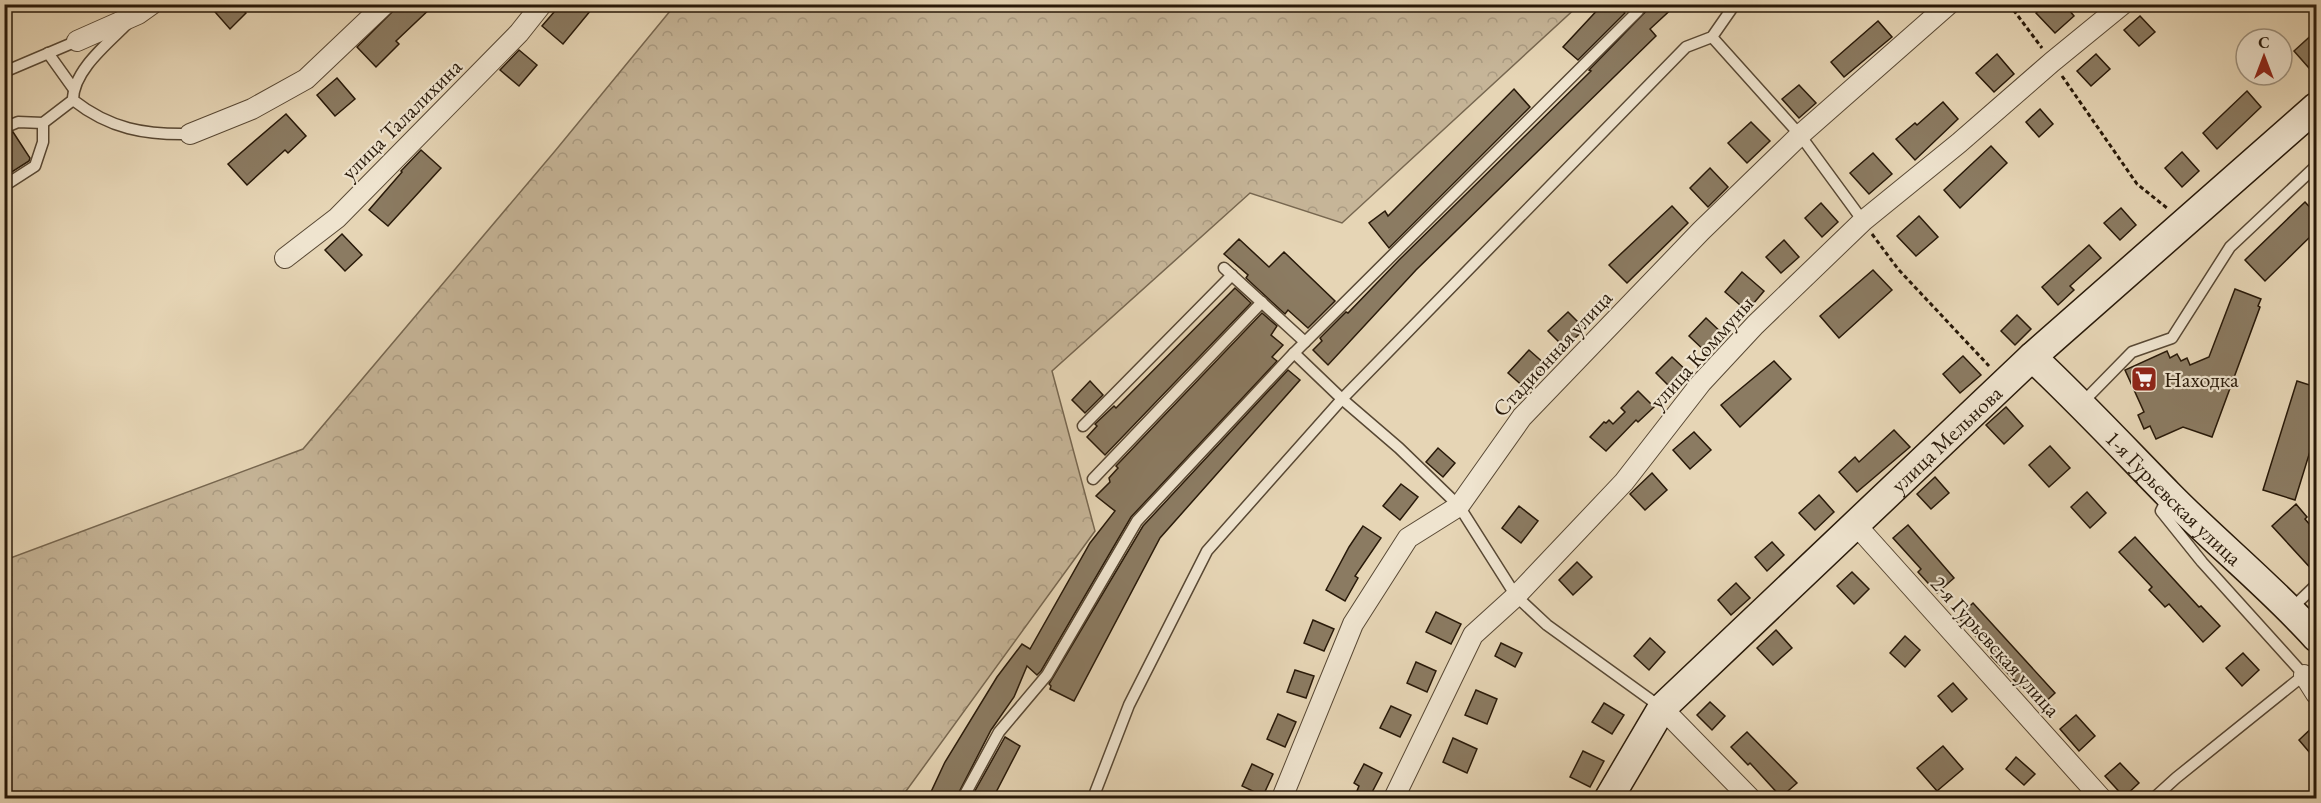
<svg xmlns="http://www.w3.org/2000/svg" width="2321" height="803" viewBox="0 0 2321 803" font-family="'EB Garamond',serif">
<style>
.forest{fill:url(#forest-crowns);stroke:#776750;stroke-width:1.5}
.building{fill:#8b7b62;stroke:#281909;stroke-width:1.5}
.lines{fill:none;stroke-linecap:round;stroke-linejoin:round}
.lane-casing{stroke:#584834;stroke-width:13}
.street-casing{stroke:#584834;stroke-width:22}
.secondary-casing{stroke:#281909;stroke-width:31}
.path{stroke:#281909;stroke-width:3;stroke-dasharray:4.5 3;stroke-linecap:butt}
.lane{stroke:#efe4cf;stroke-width:10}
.street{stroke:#efe4cf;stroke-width:20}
.secondary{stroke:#efe4cf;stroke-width:28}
.labels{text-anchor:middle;stroke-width:4.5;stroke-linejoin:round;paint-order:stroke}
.street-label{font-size:22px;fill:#281909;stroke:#efe4cf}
.poi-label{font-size:22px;fill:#281909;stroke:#efe4cf;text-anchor:start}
</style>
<defs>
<pattern id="forest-crowns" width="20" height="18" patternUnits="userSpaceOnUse" patternTransform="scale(1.5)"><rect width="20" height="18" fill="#c6b598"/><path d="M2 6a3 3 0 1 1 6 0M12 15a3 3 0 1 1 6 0" fill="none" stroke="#aa9b82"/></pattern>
</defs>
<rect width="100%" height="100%" fill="#e6d5b5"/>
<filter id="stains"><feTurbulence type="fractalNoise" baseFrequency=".00333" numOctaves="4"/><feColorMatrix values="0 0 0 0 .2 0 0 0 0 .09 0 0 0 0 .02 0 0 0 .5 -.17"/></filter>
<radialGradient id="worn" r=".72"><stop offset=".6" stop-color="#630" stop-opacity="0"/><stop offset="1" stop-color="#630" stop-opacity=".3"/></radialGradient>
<!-- forest -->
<path class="forest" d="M1067 4 1069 8 1075 4 1579 5 1342 223 1250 193 1052 371 1095 531 901 798H5V560L303 449 555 151 675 5Z"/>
<!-- building -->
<g class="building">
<path d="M208 4H238L246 13 230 29Z"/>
<path d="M400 4H435L396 41 399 44 376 67 357 47Z"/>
<path d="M561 4H596L563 44 542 26Z"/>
<path d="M1603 4H1617L1625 13 1578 60 1563 47Z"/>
<path d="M1653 4H1677L1650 29 1656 36 1416 270 1328 365 1313 350 1322 341 1320 338 1346 312 1348 313 1399 260 1591 71 1589 70Z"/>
<path d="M2046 4H2064L2074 16 2055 33 2036 13Z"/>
<path d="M2140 16 2155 32 2139 46 2124 30Z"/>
<path d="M1878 21 1892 37 1844 77 1831 62Z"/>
<path d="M2316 31V76L2294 51Z"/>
<path d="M519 50 537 65 519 86 500 70Z"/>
<path d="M1997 54 2014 74 1994 92 1976 73Z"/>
<path d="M2096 54 2110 69 2091 86 2077 71Z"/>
<path d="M337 78 355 99 335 116 317 95Z"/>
<path d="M1799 85 1816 103 1799 118 1782 99Z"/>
<path d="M1514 89 1530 107 1389 248 1369 223 1385 211 1388 216Z"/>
<path d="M2247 91 2261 107 2217 149 2203 133Z"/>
<path d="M1943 102 1958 119 1915 160 1896 139 1915 123 1917 125Z"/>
<path d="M2040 109 2053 124 2039 137 2026 122Z"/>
<path d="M286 114 306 136 288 153 285 150 247 185 228 164Z"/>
<path d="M1751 122 1770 141 1747 163 1728 143Z"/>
<path d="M13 132 30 158 29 161 4 177V135Z"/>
<path d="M1991 146 2007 163 1960 208 1944 190Z"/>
<path d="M421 150 441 168 388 226 369 210 402 172 401 171Z"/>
<path d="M2182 152 2199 171 2182 187 2165 168Z"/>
<path d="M1873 153 1892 174 1869 194 1850 173Z"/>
<path d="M1710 168 1728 187 1708 207 1690 188Z"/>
<path d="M2305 202 2316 214V231L2265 281 2245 260Z"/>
<path d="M1821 203 1838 222 1822 237 1805 218Z"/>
<path d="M1672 206 1688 223 1627 283 1609 265Z"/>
<path d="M2121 208 2136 225 2120 240 2104 223Z"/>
<path d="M1919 216 1938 237 1916 256 1897 236Z"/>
<path d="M342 234 362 255 345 271 325 250Z"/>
<path d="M1239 239 1269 267 1284 252 1335 301 1308 328 1288 310 1285 314 1246 278 1248 275 1224 254Z"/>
<path d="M1784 240 1799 257 1781 273 1766 257Z"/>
<path d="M2089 245 2101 258 2070 286 2074 290 2058 305 2042 287Z"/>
<path d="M1873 270 1892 290 1839 338 1820 316Z"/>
<path d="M1742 272 1764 291 1747 311 1725 292Z"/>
<path d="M1235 288 1251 303 1105 455 1087 437 1097 426 1095 424 1114 406 1116 408Z"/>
<path d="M2235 289 2261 299 2258 306 2260 307 2212 437 2183 427 2156 439 2150 426 2144 429 2138 415 2144 412 2125 370 2167 351 2170 358 2177 354 2181 361 2187 358 2190 365 2209 357Z"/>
<path d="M1568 312 1585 329 1567 345H1562L1548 331Z"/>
<path d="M1262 313 1277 326 1271 335 1283 345 1272 357 1277 361 1131 517 1041 671 1037 675 1027 666 1014 697 991 730 956 798H943L931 792 945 762 997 677 1022 644 1030 649 1090 543 1115 511 1096 496 1110 482 1109 478 1118 468 1116 466Z"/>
<path d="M2017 315 2031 329 2015 345 2001 331Z"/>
<path d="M1706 318 1724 335 1707 353 1689 336Z"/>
<path d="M1529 350 1546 365 1525 388 1508 373Z"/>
<path d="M1963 356 1981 375 1960 393 1943 374Z"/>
<path d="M1672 357 1690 374 1673 390 1656 373Z"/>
<path d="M1774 361 1791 379 1740 427 1721 405Z"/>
<path d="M1288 370 1300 380 1160 538 1074 701 1050 689 1051 686 1049 684 1143 526Z"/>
<path d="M1090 381 1103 395 1085 413 1072 400Z"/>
<path d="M2297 381 2316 387V418L2313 429 2316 430V432L2295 500 2263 490Z"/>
<path d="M1638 391 1654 407 1638 422 1636 420 1606 451 1590 437 1604 422 1606 423 1609 420 1613 424 1625 412 1621 408Z"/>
<path d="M2006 407 2023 426 2004 444 1986 425Z"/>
<path d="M1894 430 1910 447 1857 492 1839 472 1855 457 1859 462Z"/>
<path d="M1694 432 1711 450 1690 469 1673 450Z"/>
<path d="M2050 446 2070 468 2049 487 2029 465Z"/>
<path d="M1438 448 1455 463 1443 477 1426 462Z"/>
<path d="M1652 473 1667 490 1645 510 1630 494Z"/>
<path d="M1935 477 1949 493 1931 509 1917 494Z"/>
<path d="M1401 484 1418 497 1400 520 1383 506Z"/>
<path d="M2087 492 2106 513 2090 528 2071 507Z"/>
<path d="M1819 495 1834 512 1815 530 1799 513Z"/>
<path d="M2296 504 2307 517 2305 519 2316 532V574L2272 526Z"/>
<path d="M1519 506 1538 521 1521 543 1502 528Z"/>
<path d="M1908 525 1954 578 1937 593 1918 572 1921 569 1893 538Z"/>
<path d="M1363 526 1381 538 1355 576 1358 578 1345 601 1326 590 1349 547Z"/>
<path d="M2135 537 2199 607 2201 606 2220 626 2203 642 2169 604 2165 607 2149 590 2152 587 2119 552Z"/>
<path d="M1772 542 1784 555 1767 571 1755 557Z"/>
<path d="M1577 562 1592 577 1573 595 1559 580Z"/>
<path d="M1852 572 1869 589 1854 604 1837 586Z"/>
<path d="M1736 583 1750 598 1731 615 1718 600Z"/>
<path d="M1973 603 2055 693 2040 707 1991 656 1992 654 1958 617Z"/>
<path d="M1436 612 1461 624 1451 644 1426 632Z"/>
<path d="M1313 620 1334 629 1324 651 1304 643Z"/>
<path d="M1776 630 1792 648 1773 665 1757 648Z"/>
<path d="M1905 636 1920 650 1905 667 1890 653Z"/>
<path d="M1650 638 1665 652 1649 670 1634 656Z"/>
<path d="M1501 643 1522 653 1515 667 1495 656Z"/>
<path d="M2243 653 2259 670 2242 686 2226 668Z"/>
<path d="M1416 662 1436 671 1427 692 1407 683Z"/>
<path d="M1295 670 1314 676 1306 698 1287 692Z"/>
<path d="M1953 683 1967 699 1952 712 1938 696Z"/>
<path d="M1476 690 1497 699 1487 724 1465 715Z"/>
<path d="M1710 702 1725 716 1712 730 1697 715Z"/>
<path d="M1604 703 1624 715 1612 734 1592 722Z"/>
<path d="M1391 706 1411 715 1400 737 1380 728Z"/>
<path d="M1278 714 1296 722 1285 747 1267 739Z"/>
<path d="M2076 715 2095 736 2079 751 2060 729Z"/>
<path d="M2316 724V760L2299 740Z"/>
<path d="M1747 732 1797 783 1781 797 1750 763 1748 765 1731 747Z"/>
<path d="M1005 737 1020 746 993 798H971Z"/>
<path d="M1453 738 1477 749 1467 773 1443 762Z"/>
<path d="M1943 746 1963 769 1937 791 1917 768Z"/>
<path d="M1583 751 1604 761 1590 787 1570 777Z"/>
<path d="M2016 757 2035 774 2024 785 2006 769Z"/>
<path d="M2120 763 2139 783 2124 797 2105 776Z"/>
<path d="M1252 764 1273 774 1263 796 1242 786Z"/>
<path d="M1364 764 1382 773 1369 798H1354L1359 786 1354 783Z"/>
</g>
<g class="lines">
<defs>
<g id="lane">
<path d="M127 24C107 44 73 71 73 100 110 129 145 135 190 134"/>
<path d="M1712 37 1800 135 1863 221"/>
<path d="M48 53 73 88"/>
<path d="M4 72 77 41"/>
<path d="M4 128 18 122 43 123 73 100"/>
<path d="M4 186 35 166 43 142V123"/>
<path d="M1224 268 1305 342"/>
<path d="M1294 353 1342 399 1399 448 1459 506 1516 596 1547 625 1662 708"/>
<path d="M2082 403 2132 352 2172 338 2230 247 2316 166"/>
<path d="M1083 426 1232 275"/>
<path d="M1093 479 1262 302"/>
<path d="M2291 609 2316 585"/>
<path d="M963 798 999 732 1047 675 1137 521 1294 353 1638 11 1642 4"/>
<path d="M1093 798 1129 705 1207 551 1342 399 1686 47 1712 37 1735 4"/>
<path d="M2154 798 2176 778 2304 675 2202 562 2161 511 2168 497"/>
</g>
<g id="street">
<path d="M77 41 138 14 152 4"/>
<path d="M190 134 252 109 306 79 385 4"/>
<path d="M285 258 337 218 519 33 542 4"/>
<path d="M1856 525 2101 798"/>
<path d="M2304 675 2316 694"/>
<path d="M1662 708 1750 798"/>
<path d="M1282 798 1353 624 1408 538 1459 506 1522 417 1701 231 1800 135 1949 4"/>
<path d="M1394 798 1473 635 1516 596 1624 482 1701 383 1755 325 1863 221 1959 143 2052 62 2123 4"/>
</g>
<g id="secondary">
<path id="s1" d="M2032 357C2079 401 2123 448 2168 494 2216 543 2270 586 2316 637"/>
<path id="s2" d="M1609 798 1662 708 2032 357 2316 107"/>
</g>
</defs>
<!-- lane casing -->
<use href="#lane" class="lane-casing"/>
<!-- street casing -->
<use href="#street" class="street-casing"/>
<!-- secondary casing -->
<use href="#secondary" class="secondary-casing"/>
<!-- path -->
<g class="path">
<path d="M2009 4 2042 48"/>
<path d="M2062 76 2137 184 2167 208"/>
<path d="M1872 234 1898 269 1989 366"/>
</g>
<!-- lane -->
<use href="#lane" class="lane"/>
<!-- street -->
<use href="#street" class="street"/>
<!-- secondary -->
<use href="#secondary" class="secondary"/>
</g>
<!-- icons -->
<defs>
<symbol id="supermarket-square" viewBox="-11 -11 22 22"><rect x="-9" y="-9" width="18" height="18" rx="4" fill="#8f2418" stroke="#efe4cf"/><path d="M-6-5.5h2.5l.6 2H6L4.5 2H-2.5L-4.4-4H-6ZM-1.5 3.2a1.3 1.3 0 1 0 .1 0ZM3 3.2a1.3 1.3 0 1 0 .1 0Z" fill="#fff"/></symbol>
</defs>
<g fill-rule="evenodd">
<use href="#supermarket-square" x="2129" y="364" width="30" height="30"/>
</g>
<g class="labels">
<!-- street labels -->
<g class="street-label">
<text transform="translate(401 119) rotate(-45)" y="8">улица Талалихина</text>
<text transform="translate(1701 352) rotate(-48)" y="8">улица Коммуны</text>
<text transform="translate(1552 353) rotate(-47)" y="8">Стадионная улица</text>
<text dy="8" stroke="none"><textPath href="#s2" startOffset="496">улица Мельнова</textPath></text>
<text dy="8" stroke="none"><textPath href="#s1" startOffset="200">1-я Гурьевская улица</textPath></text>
<text transform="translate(1996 646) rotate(48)" y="8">2-я Гурьевская улица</text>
</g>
<!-- poi labels -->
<g class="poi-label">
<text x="2164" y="387">Находка</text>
</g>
</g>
<!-- margin -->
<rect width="2321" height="803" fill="none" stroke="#e6d5b5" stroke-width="24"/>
<rect x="6" y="6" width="2309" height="791" fill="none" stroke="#281909" stroke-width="3"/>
<rect x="12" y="12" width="2297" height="779" fill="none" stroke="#281909" stroke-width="1.5"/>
<!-- north arrow -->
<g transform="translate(2264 57)"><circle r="28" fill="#efe4cf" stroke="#9f9380" stroke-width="1.5"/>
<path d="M0-4.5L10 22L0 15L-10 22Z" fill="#8f2418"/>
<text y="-9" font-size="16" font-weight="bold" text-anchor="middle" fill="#281909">С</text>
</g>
<rect width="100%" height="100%" filter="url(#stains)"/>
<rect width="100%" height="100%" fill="url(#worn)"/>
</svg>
